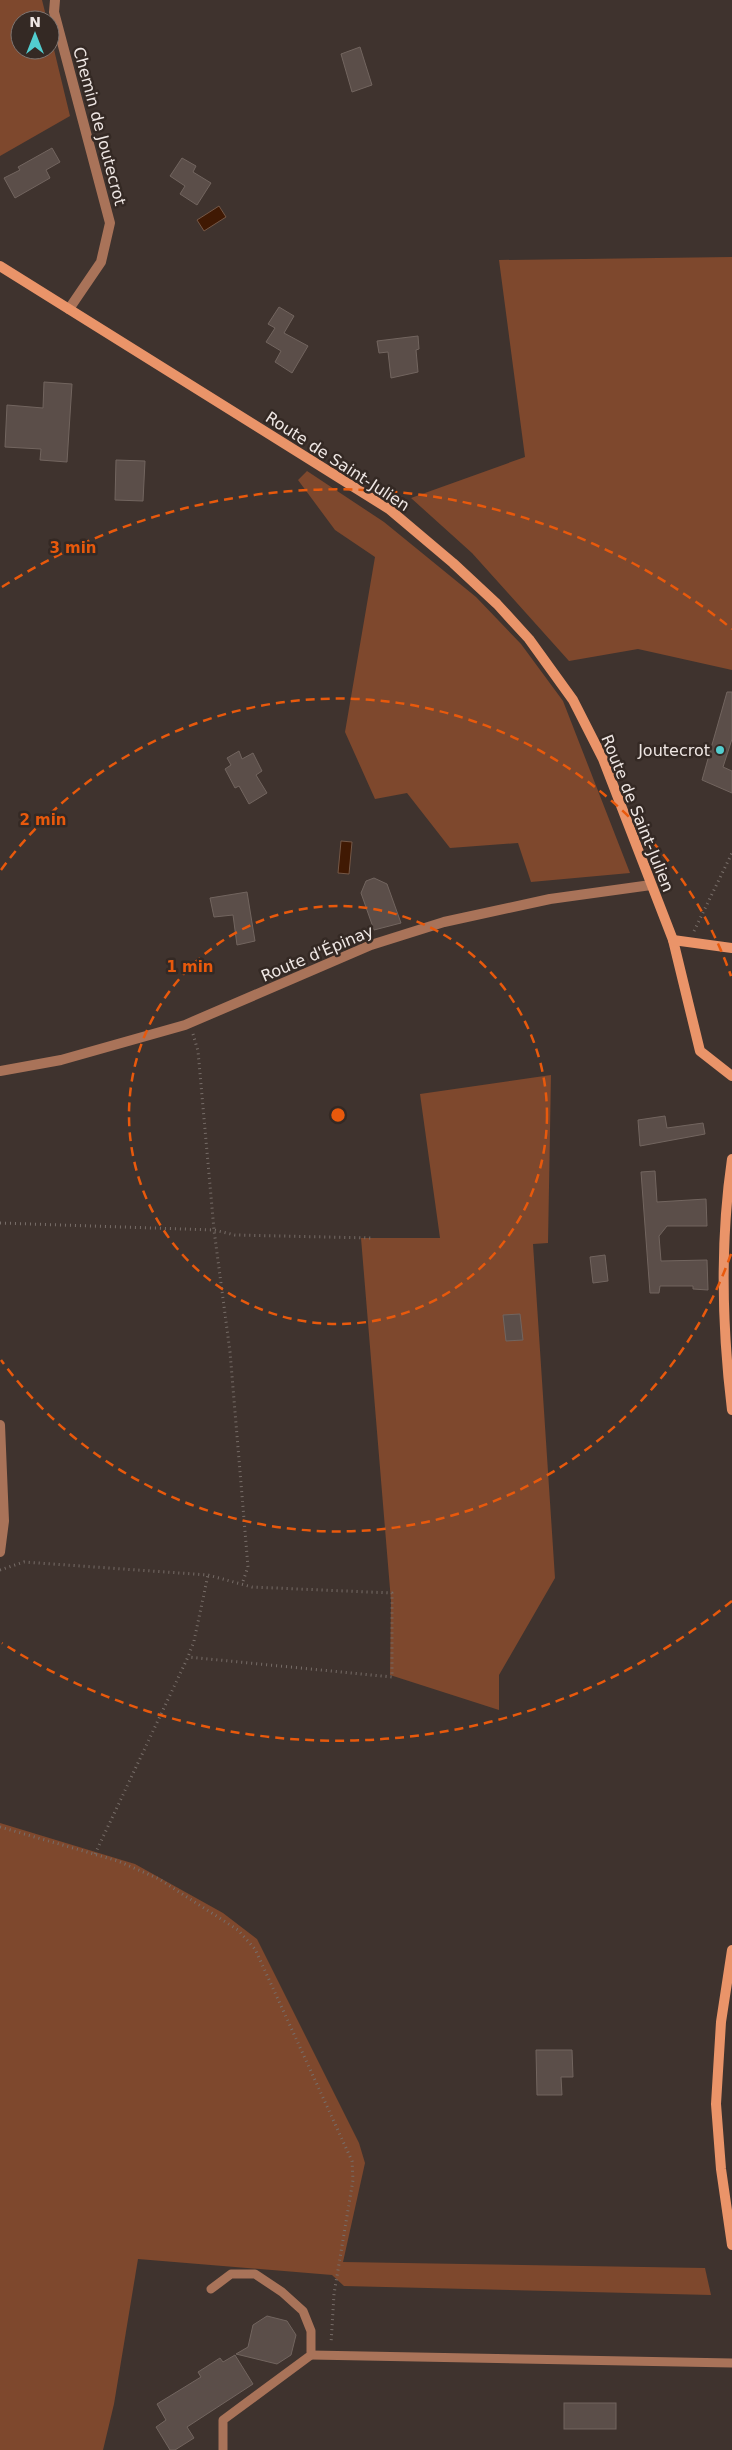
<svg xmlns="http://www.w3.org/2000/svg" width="732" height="2450" viewBox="0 0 732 2450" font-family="'DejaVu Sans',sans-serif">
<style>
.green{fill:#7e482d}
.water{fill:#401903;stroke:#745746}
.building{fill:#5b4e49;stroke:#72655f}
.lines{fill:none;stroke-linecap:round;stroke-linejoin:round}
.path{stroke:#776d68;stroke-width:3;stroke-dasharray:1 4;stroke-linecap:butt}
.lane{stroke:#a97359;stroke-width:9}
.street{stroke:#a97359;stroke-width:10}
.secondary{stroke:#ea9469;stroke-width:10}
.ring{fill:none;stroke:#e8590c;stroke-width:2.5;stroke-dasharray:9 6}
.poi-dot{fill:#52cdcf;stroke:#342924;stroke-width:2}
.labels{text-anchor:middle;stroke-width:5;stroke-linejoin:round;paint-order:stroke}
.street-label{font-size:16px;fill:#efe7e4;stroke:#342924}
.poi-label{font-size:16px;fill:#efe7e4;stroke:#342924;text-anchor:end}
.centre{fill:#e8590c;stroke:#342924;stroke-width:2.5}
.ring-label{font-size:15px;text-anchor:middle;font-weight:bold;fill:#e8590c;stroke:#342924;stroke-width:5;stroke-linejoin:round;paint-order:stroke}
</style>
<rect width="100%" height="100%" fill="#3f332e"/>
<!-- green -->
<g class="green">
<path d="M0 0H42L47 20H20V50H50V33L70 116 0 156Z"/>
<path d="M732 257V670L638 649 569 661 472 553 411 498 525 457 499 260Z"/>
<path d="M307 471 384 522 476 597 521 644 563 701 630 873 531 882 518 843 450 848 407 793 375 799 345 732 375 557 335 530 298 480Z"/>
<path d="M551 1075 548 1243 533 1244 555 1578 499 1675V1710L390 1675 391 1601 361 1238H440L420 1094Z"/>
<path d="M0 1823 135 1864 223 1913 257 1939 359 2143 365 2163 343 2262 705 2268 711 2295 344 2286 332 2275 138 2259 114 2404 103 2450H0Z"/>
</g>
<!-- water -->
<g class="water">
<path d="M219 206 226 217 204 231 197 220Z"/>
<path d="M341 841 352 842 349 874 338 873Z"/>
</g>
<!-- building -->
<g class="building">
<path d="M360 47 372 85 352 92 341 54Z"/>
<path d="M52 148 60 162 46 170 50 178 15 198 4 178 20 170 18 167Z"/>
<path d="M182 158 196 166 193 172 211 183 197 205 180 194 185 186 170 176Z"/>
<path d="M279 307 294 316 284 333 308 346 292 373 275 362 281 351 266 342 275 328 268 324Z"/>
<path d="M418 336 419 349 416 350 418 372 391 378 388 352 379 353 377 341Z"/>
<path d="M44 382 72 384 67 462 40 460 41 449 5 447 7 405 43 408Z"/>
<path d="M116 460 145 461 143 501 115 500Z"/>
<path d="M727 692H732V739L723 767 732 771V793L702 780Z"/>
<path d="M239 751 242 759 253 753 262 771 256 775 267 793 249 804 239 786 235 788 225 769 231 765 227 758Z"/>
<path d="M374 878 387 884 401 923 374 930 361 893 366 881Z"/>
<path d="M247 892 255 941 237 945 233 915 214 917 210 898Z"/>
<path d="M665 1116 667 1128 703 1123 705 1134 640 1146 638 1120Z"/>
<path d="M655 1171 657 1202 706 1199 707 1226H667L659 1236 661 1261 707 1260 708 1290 693 1289V1286H660L659 1293H650L641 1172Z"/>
<path d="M605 1255 608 1281 593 1283 590 1257Z"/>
<path d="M520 1314 523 1340 506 1341 503 1315Z"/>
<path d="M536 2050H572L573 2077H561L562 2095H537Z"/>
<path d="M267 2316 287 2321 296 2335 291 2355 277 2364 236 2354 248 2347 253 2325Z"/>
<path d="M235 2355 253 2384 187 2427 194 2438 175 2450H170L156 2427 166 2420 157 2404 201 2377 198 2372 220 2358 223 2362Z"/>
<rect x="564" y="2403" width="52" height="26"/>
</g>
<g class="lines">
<!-- path -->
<g class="path">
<path d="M694 931 732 853"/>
<path d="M193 1034 198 1051 214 1230 230 1352 248 1567 242 1584"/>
<path d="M0 1223 214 1230 235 1235 372 1238"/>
<path d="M0 1570 24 1562 208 1575 252 1587 392 1593V1677L188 1657"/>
<path d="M0 1827 118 1861 159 1879 238 1930 255 1949 352 2161 353 2180 334 2294 331 2344"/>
<path d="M95 1854 188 1657 194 1641 208 1575"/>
</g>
<!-- lane -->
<g class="lane">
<path d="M211 2289 231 2274H255L282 2292 303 2311 311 2331V2355L223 2420V2450"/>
<path d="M311 2355 732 2363"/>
</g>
<!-- street -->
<g class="street">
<path d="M55 0 54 12 110 223 101 262 69 309"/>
<path d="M0 1071 61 1060 185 1025 371 945 444 922 550 899 651 885"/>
<path d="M0 1425 4 1521 0 1552"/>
</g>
<!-- secondary -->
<g class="secondary">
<path d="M0 266 389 509 453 563 497 604 529 639 573 700 603 759 673 940 700 1051 732 1076"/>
<path d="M673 940 732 948"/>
<path d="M732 1159C720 1241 722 1328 732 1410"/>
<path d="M732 1950 721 2022 716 2104 721 2169 732 2245"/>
</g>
</g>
<!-- distance rings -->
<g class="ring">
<circle cx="338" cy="1115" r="209"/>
<path d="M731 1254A417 417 0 0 1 1 1360M1 870A417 417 0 0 1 731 976"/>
<path d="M732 1601A626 626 0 0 1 2 1643M2 587A626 626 0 0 1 732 629"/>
</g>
<!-- markers -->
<circle class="poi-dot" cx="720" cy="750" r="5"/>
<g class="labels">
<!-- street labels -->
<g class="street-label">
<text transform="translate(100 126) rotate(75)" y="6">Chemin de Joutecrot</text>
<text transform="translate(338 461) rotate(33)" y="6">Route de Saint-Julien</text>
<text transform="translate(638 813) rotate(68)" y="6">Route de Saint-Julien</text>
<text transform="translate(317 953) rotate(-23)" y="6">Route d'Épinay</text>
</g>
<!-- poi labels -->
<g class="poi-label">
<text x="710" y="756">Joutecrot</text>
</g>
</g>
<circle cx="338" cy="1115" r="8" class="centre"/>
<g class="ring-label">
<text x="73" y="553">3 min</text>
<text x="43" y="825">2 min</text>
<text x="190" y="972">1 min</text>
</g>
<!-- north arrow -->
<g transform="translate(35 35)"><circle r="24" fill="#342924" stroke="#7f7571"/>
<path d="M0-4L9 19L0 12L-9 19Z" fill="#52cdcf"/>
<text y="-8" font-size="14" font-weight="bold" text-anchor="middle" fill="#efe7e4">N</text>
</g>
</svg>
